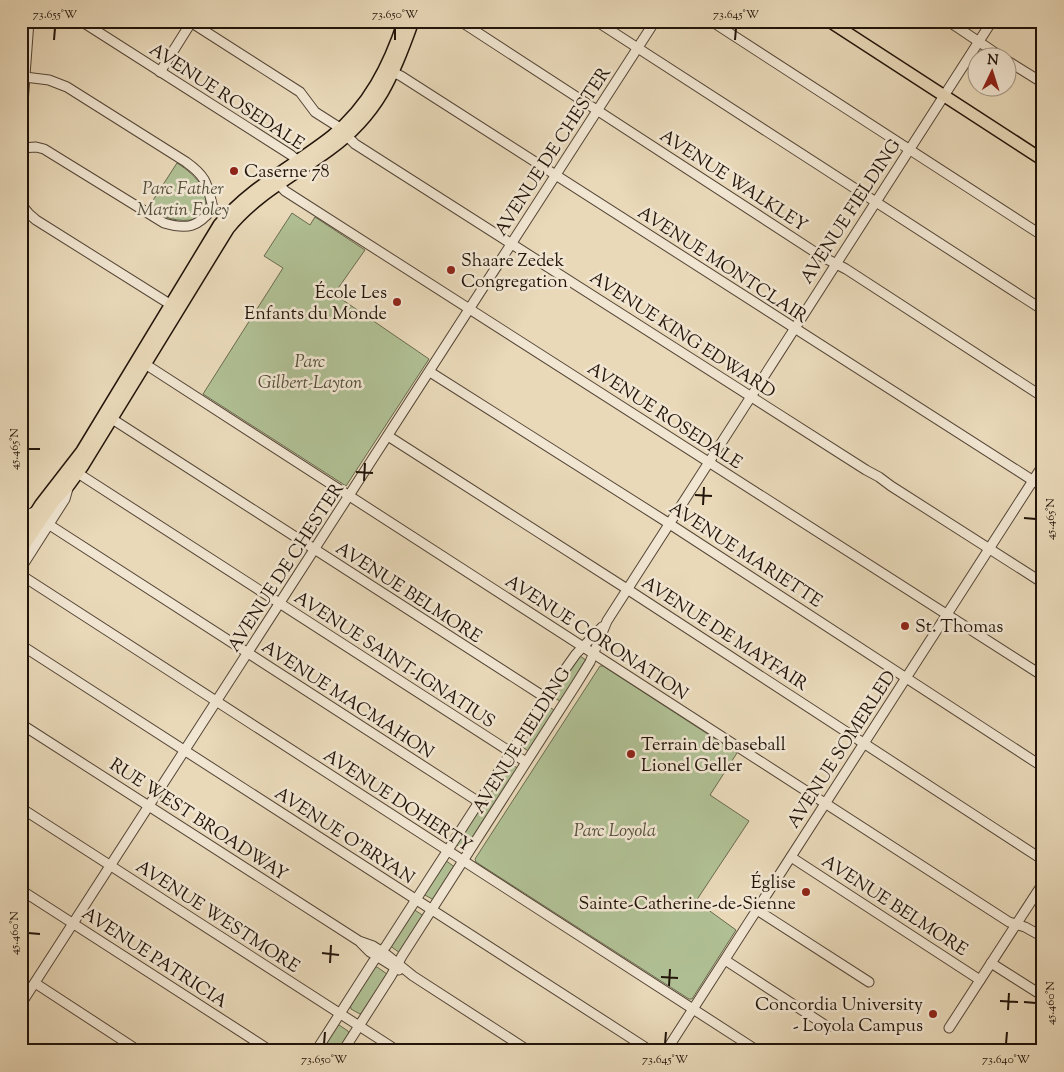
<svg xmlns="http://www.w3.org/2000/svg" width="1064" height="1072" viewBox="0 0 1064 1072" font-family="'Sorts Mill Goudy',serif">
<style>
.green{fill:#b0c094;stroke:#696a4f}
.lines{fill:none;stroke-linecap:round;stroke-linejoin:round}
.minor-casing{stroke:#544536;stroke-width:11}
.major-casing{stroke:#22140a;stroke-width:14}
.minor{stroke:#f1e6d2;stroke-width:9}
.major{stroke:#e9d9b9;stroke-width:11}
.ticks{fill:none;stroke:#22140a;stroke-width:2}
.poi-dot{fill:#8f2418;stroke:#f1e6d2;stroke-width:2}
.labels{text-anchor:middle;stroke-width:5;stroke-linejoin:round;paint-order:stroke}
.street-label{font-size:18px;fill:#22140a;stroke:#f1e6d2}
.poi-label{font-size:18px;fill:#22140a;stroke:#f1e6d2;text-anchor:start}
.park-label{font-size:18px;font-style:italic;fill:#54503a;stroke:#f1e6d2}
.neatline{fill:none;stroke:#22140a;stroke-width:2}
.ticks-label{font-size:12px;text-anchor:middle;fill:#22140a}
</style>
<rect width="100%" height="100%" fill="#e9d9b9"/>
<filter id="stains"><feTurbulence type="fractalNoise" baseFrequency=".004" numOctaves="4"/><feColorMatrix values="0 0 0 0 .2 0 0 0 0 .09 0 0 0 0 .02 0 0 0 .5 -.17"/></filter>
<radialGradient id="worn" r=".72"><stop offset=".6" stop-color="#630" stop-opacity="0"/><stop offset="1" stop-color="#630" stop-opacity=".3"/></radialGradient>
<!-- green -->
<g class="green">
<path d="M177 163C196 175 220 198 196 219 178 223 165 218 148 208Z"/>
<path d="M292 213 310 225 315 217 365 250 334 294 429 359 346 486 203 394 283 268 264 256Z"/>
<path d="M580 656 586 660V662L563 703 550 695Z"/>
<path d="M600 666H603L737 753 710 795 749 821 696 901 736 930 692 999H689L476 862 475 859Z"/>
<path d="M545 704 557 712 530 752 519 745Z"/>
<path d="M508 762 519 769 466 851 455 844Z"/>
<path d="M445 860 456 868 434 900 423 894Z"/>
<path d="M413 909 424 916 400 953 389 945Z"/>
<path d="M374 967H377L387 974 362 1013 360 1014 351 1009 350 1004Z"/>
<path d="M339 1025 348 1031 349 1034 338 1051H322L337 1026Z"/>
</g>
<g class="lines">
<defs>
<g id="minor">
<path d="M81 21 291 155 301 164"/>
<path d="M189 21 300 92 315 112 337 126 355 144 866 470 879 477 891 486 1043 583"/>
<path d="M391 21 406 29"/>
<path d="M460 21 821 256 846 269 1043 397"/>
<path d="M596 21 1043 310"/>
<path d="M711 21 1043 236"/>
<path d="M948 21 1003 58"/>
<path d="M1006 60 1043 83"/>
<path d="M388 70 401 76 1043 487"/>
<path d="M160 72 192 21"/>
<path d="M25 77 49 80 67 87 186 162C207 177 207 184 213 208L230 221"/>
<path d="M21 130 29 21"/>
<path d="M21 148 36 147 44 149 164 223C188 230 198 227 213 208"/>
<path d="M275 180 285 191 1043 676"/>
<path d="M21 204 29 214 36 220 176 308"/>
<path d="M142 362 1009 922 1025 927 1043 937"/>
<path d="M430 372 662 519 1043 767"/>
<path d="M106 415 546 698"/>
<path d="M388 436 627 589 1043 860"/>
<path d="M73 470 526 762"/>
<path d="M21 518 36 511"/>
<path d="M48 524 479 802"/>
<path d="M21 568 65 499 69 485"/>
<path d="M21 575 758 1051"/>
<path d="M21 645 651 1051"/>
<path d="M21 724 359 941 373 946 387 955 413 976 529 1051"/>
<path d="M21 808 398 1051"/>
<path d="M791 857 980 980"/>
<path d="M21 890 271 1051"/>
<path d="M757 910 869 982"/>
<path d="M361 943 370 952 399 970"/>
<path d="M725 960 828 1027"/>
<path d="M991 963 1043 996"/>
<path d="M35 983 139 1051"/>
<path d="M21 1004 655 21"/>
<path d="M949 1028 1043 883"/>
<path d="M316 1051 373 962 386 946 561 675 576 654 602 627"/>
<path d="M343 1051 391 976 402 956 577 683 590 662 607 621 992 21"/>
<path d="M666 1051 1043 465"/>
</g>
<g id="major">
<path d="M829 21 1043 160"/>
<path d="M22 534 41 504 82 451 219 225C250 187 294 166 332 136 369 106 389 66 404 21"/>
<path d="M21 550 54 501 69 485 82 467 228 229C255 195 295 175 329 150 378 115 394 75 413 21"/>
</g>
</defs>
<!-- minor casing -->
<use href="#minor" class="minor-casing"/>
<!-- major casing -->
<use href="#major" class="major-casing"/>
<!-- minor -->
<use href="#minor" class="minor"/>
<!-- major -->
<use href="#major" class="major"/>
</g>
<!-- ticks -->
<path class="ticks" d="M54 40 55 28M395 40V28M735 40 736 28M28 449H40M356 472 373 473M364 481 365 463M695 495 712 496M703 505 704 487M1024 518 1036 519M28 933 40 934M322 953 339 955M330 963 331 945M661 977 678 978M669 986 670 969M1000 1001 1018 1002M1024 1002 1036 1003M1008 1010 1009 993M324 1044 325 1032M665 1044 666 1032M1006 1044 1007 1032"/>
<!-- markers -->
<g class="poi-dot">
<circle cx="234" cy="171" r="5"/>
<circle cx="451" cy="270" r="5"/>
<circle cx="397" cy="302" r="5"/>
<circle cx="905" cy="626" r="5"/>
<circle cx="631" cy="754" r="5"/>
<circle cx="806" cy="892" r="5"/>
<circle cx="933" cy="1014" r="5"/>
</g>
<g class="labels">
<!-- street labels -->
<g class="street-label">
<text transform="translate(227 96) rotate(33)" y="6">AVENUE ROSEDALE</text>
<text transform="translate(552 151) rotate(-57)" y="6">AVENUE DE CHESTER</text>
<text transform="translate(734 180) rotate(33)" y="6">AVENUE WALKLEY</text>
<text transform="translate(850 211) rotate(-57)" y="6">AVENUE FIELDING</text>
<text transform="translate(723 264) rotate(33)" y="6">AVENUE MONTCLAIR</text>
<text transform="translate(683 334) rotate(33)" y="6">AVENUE KING EDWARD</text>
<text transform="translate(665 415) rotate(33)" y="6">AVENUE ROSEDALE</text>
<text transform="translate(746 554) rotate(33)" y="6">AVENUE MARIETTE</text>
<text transform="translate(285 567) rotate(-57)" y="6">AVENUE DE CHESTER</text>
<text transform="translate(409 592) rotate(33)" y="6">AVENUE BELMORE</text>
<text transform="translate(725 633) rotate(33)" y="6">AVENUE DE MAYFAIR</text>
<text transform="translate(597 637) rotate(33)" y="6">AVENUE CORONATION</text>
<text transform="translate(395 659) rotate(33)" y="6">AVENUE SAINT-IGNATIUS</text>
<text transform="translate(348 699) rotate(33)" y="6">AVENUE MACMAHON</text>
<text transform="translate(521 740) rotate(-58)" y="6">AVENUE FIELDING</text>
<text transform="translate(841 749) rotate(-57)" y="6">AVENUE SOMERLED</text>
<text transform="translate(398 800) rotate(33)" y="6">AVENUE DOHERTY</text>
<text transform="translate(199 819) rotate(33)" y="6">RUE WEST BROADWAY</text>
<text transform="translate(345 835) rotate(33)" y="6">AVENUE O'BRYAN</text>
<text transform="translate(895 905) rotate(33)" y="6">AVENUE BELMORE</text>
<text transform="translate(218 916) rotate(33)" y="6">AVENUE WESTMORE</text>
<text transform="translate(155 957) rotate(33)" y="6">AVENUE PATRICIA</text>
</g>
<!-- poi labels -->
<g class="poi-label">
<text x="244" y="177">Caserne 78</text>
<text x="461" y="266">Shaare Zedek<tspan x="461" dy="21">Congregation</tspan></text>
<text x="387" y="298" text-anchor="end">École Les<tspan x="387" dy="21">Enfants du Monde</tspan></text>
<text x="915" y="632">St. Thomas</text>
<text x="641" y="750">Terrain de baseball<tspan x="641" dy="21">Lionel Geller</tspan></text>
<text x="796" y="888" text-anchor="end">Église<tspan x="796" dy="21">Sainte-Catherine-de-Sienne</tspan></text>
<text x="923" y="1010" text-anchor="end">Concordia University<tspan x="923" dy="21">- Loyola Campus</tspan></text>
</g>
<!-- park labels -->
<g class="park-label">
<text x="183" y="194">Parc Father<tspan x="183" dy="21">Martin Foley</tspan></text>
<text x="310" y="367">Parc<tspan x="310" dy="21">Gilbert-Layton</tspan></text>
<text x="615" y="836">Parc Loyola</text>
</g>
</g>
<!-- margin -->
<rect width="1064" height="1072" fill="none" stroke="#e9d9b9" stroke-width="55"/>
<!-- north arrow -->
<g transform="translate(992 72) rotate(4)"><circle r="24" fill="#f1e6d2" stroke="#9e9282"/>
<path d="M0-4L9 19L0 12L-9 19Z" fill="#8f2418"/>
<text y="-8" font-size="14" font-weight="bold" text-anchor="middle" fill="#22140a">N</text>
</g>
<rect x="28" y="28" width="1008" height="1016" class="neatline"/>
<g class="ticks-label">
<text x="55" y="18">73.655°W</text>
<text x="395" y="18">73.650°W</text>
<text x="736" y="18">73.645°W</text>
<text transform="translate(14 449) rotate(-90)" y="4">45.465°N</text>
<text transform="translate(1050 519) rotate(-90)" y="4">45.465°N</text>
<text transform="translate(14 933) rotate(-90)" y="4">45.460°N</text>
<text transform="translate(1050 1003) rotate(-90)" y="4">45.460°N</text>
<text x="324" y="1063">73.650°W</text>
<text x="665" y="1063">73.645°W</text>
<text x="1006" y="1063">73.640°W</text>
</g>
<rect width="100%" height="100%" filter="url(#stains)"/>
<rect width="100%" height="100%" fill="url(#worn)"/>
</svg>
